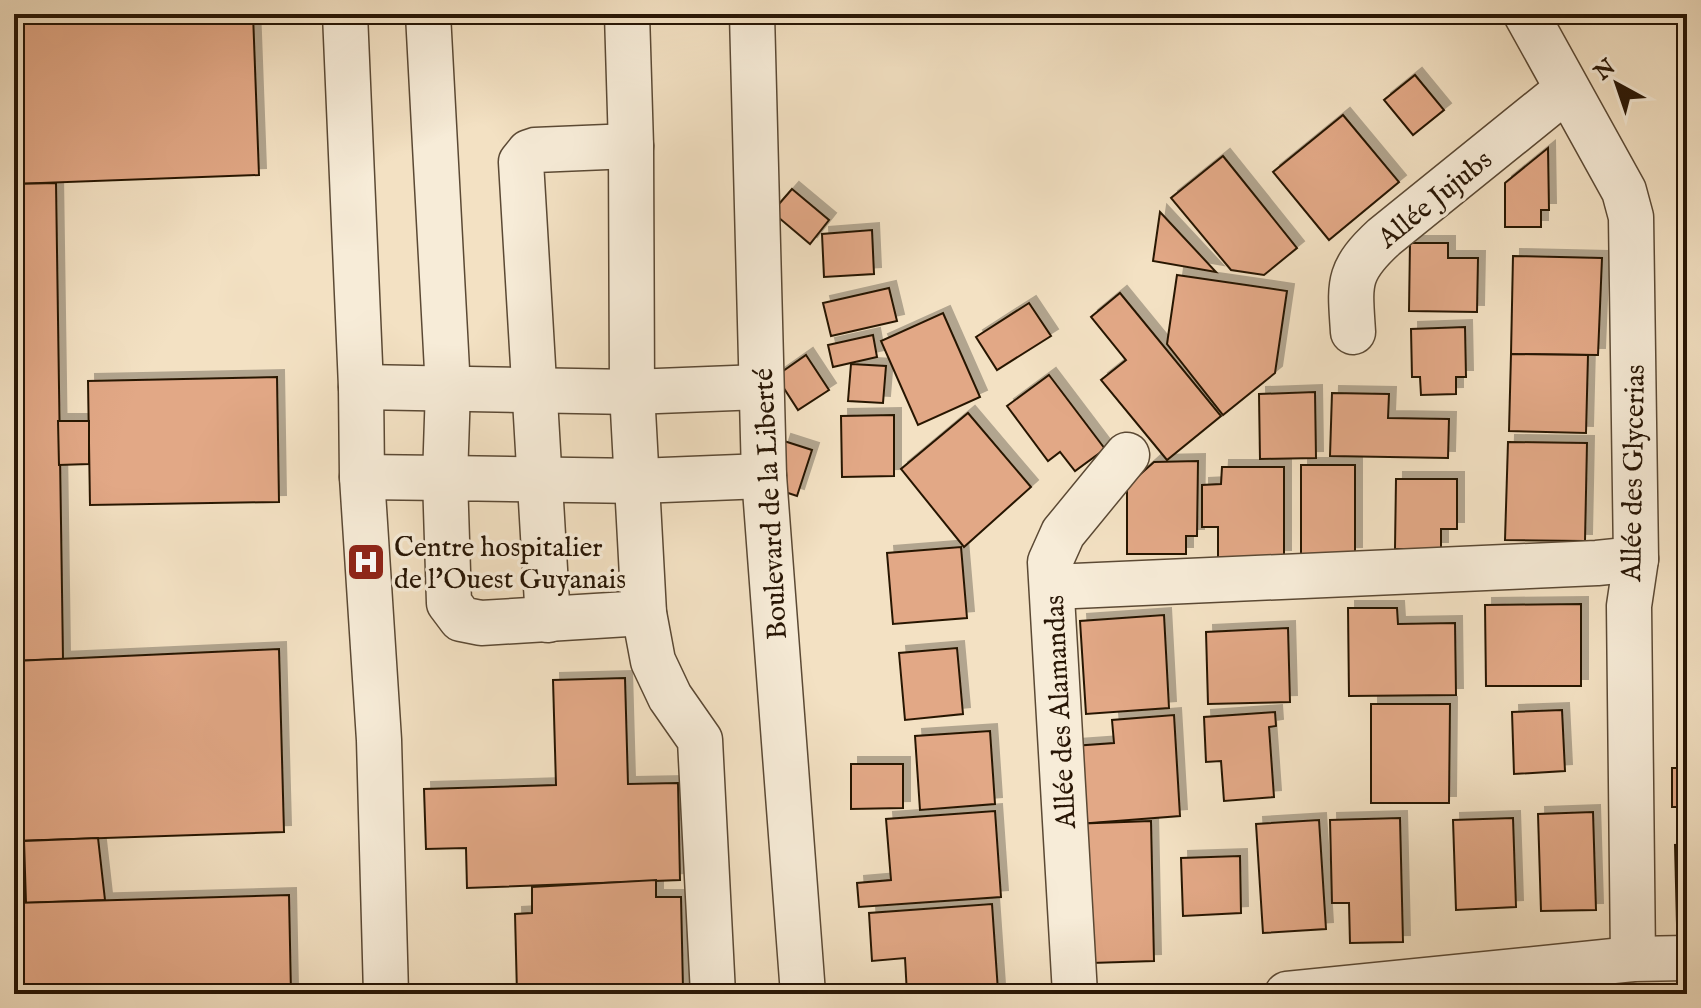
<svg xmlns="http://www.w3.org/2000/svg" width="1701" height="1008" viewBox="0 0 1701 1008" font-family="'IM FELL English',serif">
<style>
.building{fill:#e2a886;stroke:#281605;stroke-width:2;filter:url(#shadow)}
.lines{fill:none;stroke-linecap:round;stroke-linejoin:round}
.minor-casing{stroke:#5b4934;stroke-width:47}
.minor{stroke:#f7ecd8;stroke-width:44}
.labels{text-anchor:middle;stroke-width:7;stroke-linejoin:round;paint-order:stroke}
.street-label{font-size:28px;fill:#281605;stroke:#f7ecd8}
.poi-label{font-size:28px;fill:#281605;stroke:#f7ecd8;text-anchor:start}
</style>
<defs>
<filter id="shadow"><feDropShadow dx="7" dy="-7" stdDeviation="0" flood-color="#0004"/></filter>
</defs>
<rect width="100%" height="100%" fill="#f3e1c3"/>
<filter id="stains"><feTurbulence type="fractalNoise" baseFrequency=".0025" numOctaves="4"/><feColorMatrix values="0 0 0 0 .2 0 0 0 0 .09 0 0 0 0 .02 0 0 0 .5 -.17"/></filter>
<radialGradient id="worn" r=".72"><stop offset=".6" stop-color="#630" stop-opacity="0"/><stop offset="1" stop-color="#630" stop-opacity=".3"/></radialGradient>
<!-- building -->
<g class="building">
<path d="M188 14H253L259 175 14 184V21Z"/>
<path d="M1415 75 1444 110 1413 135 1384 100Z"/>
<path d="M1343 115 1399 182 1329 240 1273 172Z"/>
<path d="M1548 148 1549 210H1541V227H1505V183Z"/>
<path d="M1223 156 1297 248 1264 275 1231 270 1171 198Z"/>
<path d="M56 183 63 659 14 661V184Z"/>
<path d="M792 189 829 220 810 244 772 212Z"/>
<path d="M1160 212 1216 272 1153 261Z"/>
<path d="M872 230 874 274 824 277 822 234Z"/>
<path d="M1410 243H1448V258H1478L1477 312 1409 311Z"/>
<path d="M1513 256 1602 258 1598 355 1511 354Z"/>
<path d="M1177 275 1287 291 1275 373 1223 415 1167 344Z"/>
<path d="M889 288 897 321 831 336 823 303Z"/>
<path d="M1120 293 1221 416 1167 460 1101 380 1126 360 1091 317Z"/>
<path d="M1029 303 1051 336 997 370 976 337Z"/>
<path d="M943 313 980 397 918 425 881 341Z"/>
<path d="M1465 327 1466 377H1456V394L1421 395 1420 377H1412L1411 329Z"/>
<path d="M873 335 877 357 833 367 828 345Z"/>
<path d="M1511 354 1588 355 1586 433 1509 431Z"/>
<path d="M806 355 829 390 798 410 776 376Z"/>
<path d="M851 364 886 366 883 403 848 401Z"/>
<path d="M1049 375 1105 449 1075 471 1060 452 1048 461 1007 406Z"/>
<path d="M277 377 279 502 90 505 88 381Z"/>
<path d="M1315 392 1316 458 1260 459 1259 394Z"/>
<path d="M1332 393 1389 394 1388 418 1449 419 1448 458 1330 456Z"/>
<path d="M968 413 1031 487 964 547 901 469Z"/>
<path d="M894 415V476L842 477 841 416Z"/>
<path d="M58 421H89V464L59 465Z"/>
<path d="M784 441 812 450 797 496 770 487Z"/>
<path d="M1508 442 1587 443 1585 541 1505 540Z"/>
<path d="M1198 461 1197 536H1186V554H1127V486L1154 462Z"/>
<path d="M1301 465H1355V554L1301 555Z"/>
<path d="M1222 467H1284V557L1218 558V527H1202V485L1221 484Z"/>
<path d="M1396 479H1457V529H1441V549H1395Z"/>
<path d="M961 547 967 618 893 624 887 553Z"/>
<path d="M1581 604V686H1486L1485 605Z"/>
<path d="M1348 608H1397L1398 624 1455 623 1456 695 1349 696Z"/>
<path d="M1164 615 1169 708 1086 714 1080 621Z"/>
<path d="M1288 628 1290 702 1208 704 1206 632Z"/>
<path d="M957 648 963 714 905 720 899 653Z"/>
<path d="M279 649 284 832 14 841V661Z"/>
<path d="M625 678 628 784 678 783 680 880 467 888 466 848 426 849 424 789 556 785 553 680Z"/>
<path d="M1371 704H1450L1449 803H1371Z"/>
<path d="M1562 710 1565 771 1514 774 1512 712Z"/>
<path d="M1275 712 1276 726 1269 727 1274 797 1224 801 1221 761 1206 762 1204 717Z"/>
<path d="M1174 715 1180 816 1078 824 1073 746 1114 743 1112 720Z"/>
<path d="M990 731 995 804 920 810 915 736Z"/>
<path d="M851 764H903V808L851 809Z"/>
<rect x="1672" y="768" width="15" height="39"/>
<path d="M995 811 1001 897 859 907 857 883 891 880 886 819Z"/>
<path d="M1593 812 1596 910 1541 911 1538 814Z"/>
<path d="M1400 818 1403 942 1350 943 1349 903H1332L1330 820Z"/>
<path d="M1513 818 1516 907 1456 910 1453 820Z"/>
<path d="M1319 820 1326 929 1263 933 1256 824Z"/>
<path d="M1151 821 1154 961 1091 963 1070 824Z"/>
<path d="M98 838 105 900 26 903 24 841Z"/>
<path d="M1687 844V924H1677L1675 845Z"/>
<path d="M1240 856 1241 913 1183 916 1181 858Z"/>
<path d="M656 880V897H681L683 989 599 994H517L515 914 532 913V887Z"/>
<path d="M289 895 291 994H14V903Z"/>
<path d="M992 904 998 991 907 994 905 958 872 961 869 913Z"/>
<path d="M666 989V994H599Z"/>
</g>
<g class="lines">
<defs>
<g id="minor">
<path d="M345 14 361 387 362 477 379 740 386 994"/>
<path d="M627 14 631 146 632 392 644 613 653 661 670 697 700 740 713 994"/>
<path d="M752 14 764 476 803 994"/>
<path d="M1526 14 1624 191 1631 217 1636 559 1629 606 1633 959"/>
<path d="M1353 332C1350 284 1346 272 1384 237L1566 90"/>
<path d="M361 387 632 392 760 387"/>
<path d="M362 477 445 478 448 389 428 14"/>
<path d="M1052 587 1597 563 1636 559"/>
<path d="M644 613 481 623 461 619 449 603 445 478 638 481 764 476"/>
<path d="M548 620 521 162 529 152 535 150 631 146"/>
<path d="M1075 994 1050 562 1063 533 1127 455"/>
<path d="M1287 994 1633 959 1687 958"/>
</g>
</defs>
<!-- minor casing -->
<use href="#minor" class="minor-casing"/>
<!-- minor -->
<use href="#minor" class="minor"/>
</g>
<!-- icons -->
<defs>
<symbol id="hospital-square" viewBox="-11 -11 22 22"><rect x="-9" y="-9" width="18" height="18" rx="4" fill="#8f2418" stroke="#f7ecd8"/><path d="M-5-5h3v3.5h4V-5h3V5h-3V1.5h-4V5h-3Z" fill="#fff"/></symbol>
</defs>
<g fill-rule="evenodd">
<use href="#hospital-square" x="344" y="540" width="44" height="44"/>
</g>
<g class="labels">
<!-- street labels -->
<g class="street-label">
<text transform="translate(1434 198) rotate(-39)" y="10">Allée Jujubs</text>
<text transform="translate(1632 473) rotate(-89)" y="10">Allée des Glycerias</text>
<text transform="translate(769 504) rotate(-93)" y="10">Boulevard de la Liberté</text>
<text transform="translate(1059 712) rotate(-93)" y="10">Allée des Alamandas</text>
</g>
<!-- poi labels -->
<g class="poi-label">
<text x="394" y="556">Centre hospitalier<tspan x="394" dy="32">de l'Ouest Guyanais</tspan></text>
</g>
</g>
<!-- margin -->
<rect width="1701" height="1008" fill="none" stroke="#f3e1c3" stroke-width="48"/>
<rect x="16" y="16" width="1669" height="976" fill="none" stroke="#281605" stroke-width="4"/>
<rect x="24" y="24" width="1653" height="960" fill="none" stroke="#281605" stroke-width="2"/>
<!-- north arrow -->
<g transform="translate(1617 84) rotate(320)" stroke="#f7ecd8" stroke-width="6" paint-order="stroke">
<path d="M0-6L14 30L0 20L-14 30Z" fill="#281605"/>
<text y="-12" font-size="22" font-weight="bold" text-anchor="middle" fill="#281605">N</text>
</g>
<rect width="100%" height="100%" filter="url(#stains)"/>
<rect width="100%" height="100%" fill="url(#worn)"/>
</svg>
